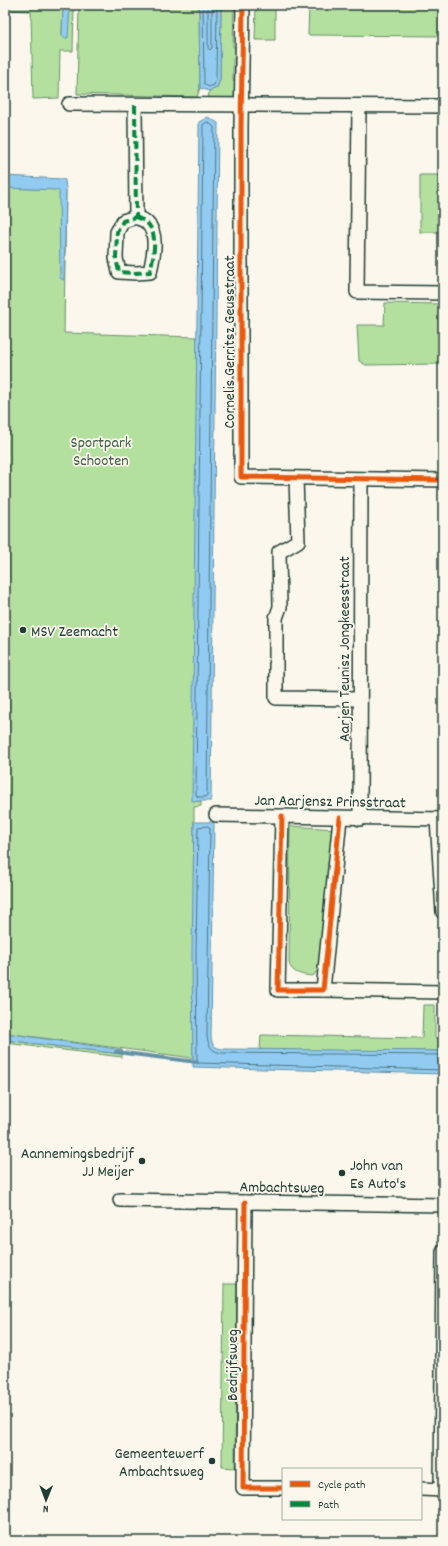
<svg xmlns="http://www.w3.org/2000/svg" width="448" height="1546" viewBox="0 0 448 1546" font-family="Dekko,sans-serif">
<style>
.green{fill:#b3e09f;stroke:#698e6a}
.water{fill:#92cbf1;stroke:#6492a5}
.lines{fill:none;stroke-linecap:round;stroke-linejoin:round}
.shore{stroke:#4d7680;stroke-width:1}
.stream{stroke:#6492a5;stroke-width:4}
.minor-casing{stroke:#1f3d34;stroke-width:16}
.minor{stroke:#fbf7ec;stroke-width:13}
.quiet{stroke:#00873e;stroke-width:4;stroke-dasharray:8 4;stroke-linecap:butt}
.cycleway-casing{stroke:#fbf7ec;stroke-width:8}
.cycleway{stroke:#e8590c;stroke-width:5}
.poi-dot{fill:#1f3d34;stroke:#fbf7ec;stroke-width:1.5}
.labels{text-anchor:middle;stroke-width:3.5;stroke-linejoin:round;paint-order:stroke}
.street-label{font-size:16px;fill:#1f3d34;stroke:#fbf7ec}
.park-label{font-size:16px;fill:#3d5e49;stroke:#fbf7ec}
.poi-label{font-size:16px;fill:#1f3d34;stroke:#fbf7ec;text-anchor:start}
</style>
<rect width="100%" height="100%" fill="#fbf7ec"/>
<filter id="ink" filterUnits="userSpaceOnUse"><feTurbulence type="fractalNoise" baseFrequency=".025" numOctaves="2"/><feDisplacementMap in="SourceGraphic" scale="8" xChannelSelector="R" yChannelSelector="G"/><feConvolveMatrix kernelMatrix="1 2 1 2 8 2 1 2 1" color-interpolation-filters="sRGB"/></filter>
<g filter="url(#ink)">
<!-- green -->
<g class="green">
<path d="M5 5H63L62 35 67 38 70 5H74L73 51H60L59 98 33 99 31 11 5 10Z"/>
<path d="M79 5H199L200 88 197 97 77 94Z"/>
<path d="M221 5H234L233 47H238V58L233 59V81L238 85 235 97 232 100 208 102 209 91 217 88 220 79Z"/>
<path d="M256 5H275V40H255Z"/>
<path d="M309 5H443V36L308 35Z"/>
<rect x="420" y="175" width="23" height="57"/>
<path d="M5 188 66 190 64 333 197 337 194 801H201V806L194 807 193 1058 5 1033Z"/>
<path d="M385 303 443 304V364L366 365 359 361 357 325H384Z"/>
<path d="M290 826 336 829 319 969 313 976C303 975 292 974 289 963Z"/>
<path d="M423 1005H435V1038H443V1051L260 1050 261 1035 422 1038Z"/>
<path d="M5 1040 122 1054V1057L5 1043Z"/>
<path d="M224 1284H237L235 1468 222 1467Z"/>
</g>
<!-- water -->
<g class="water">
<path d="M63 5H70L68 38H64L62 35Z"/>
<path d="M199 5H221L220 79 217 88 209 91 200 88Z"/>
<path d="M208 117 218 123 211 801H192L199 122Z"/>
<path d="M5 176 62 179 65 180 66 190 64 280 60 278 59 191 57 190 5 188Z"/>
<path d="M194 822H214L211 1037C212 1045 214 1048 223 1049L443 1051V1074L193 1067 192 952Z"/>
<path d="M5 1033 122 1050V1054L5 1040Z"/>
</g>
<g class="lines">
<!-- shore -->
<g class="shore">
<path d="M203 5 204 84 209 87 214 85 216 79 217 5"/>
<path d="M208 5V48L210 50 212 48V5"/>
<path d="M208 122 214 127 207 795 205 797H198L196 795 203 125Z"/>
<path d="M443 1055 223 1053C212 1052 209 1047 207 1037L210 828 208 826 198 827 196 952 197 1063 443 1070"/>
</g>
<!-- stream -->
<path class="stream" d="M116 1052 197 1062"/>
<defs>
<g id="minor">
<path d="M243 5 241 126V477L443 480"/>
<path d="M69 104 443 106"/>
<path d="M135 105 136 217"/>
<path d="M359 106 357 292 443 293"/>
<path d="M136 217C139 219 145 220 147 223 159 234 153 258 150 272L136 273 119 272 116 258 117 232 123 221Z"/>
<path d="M296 478 298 541 279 552 280 607 276 618V698L359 699"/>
<path d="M216 815 443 819"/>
<path d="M282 816 278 990H323L340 818"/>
<path d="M360 819 361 479"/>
<path d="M437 819 443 912"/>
<path d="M323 990 443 992"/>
<path d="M120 1200 443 1205"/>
<path d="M245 1202 243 1488H283"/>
<path d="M421 1489 443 1490"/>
<path d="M441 1489 443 1252"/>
</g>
</defs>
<!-- minor casing -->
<use href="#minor" class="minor-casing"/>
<!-- minor -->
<use href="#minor" class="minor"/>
<!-- quiet -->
<g class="quiet">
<path d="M135 105 136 217"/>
<path d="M136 217C139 219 145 220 147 223 159 234 153 258 150 272L136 273 119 272 116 258 117 232 123 221Z"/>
</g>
<defs>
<g id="cycleway">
<path d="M243 5 241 126V477L443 480"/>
<path d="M282 816 278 990H323L340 818"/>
<path d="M245 1202 243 1488H283"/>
</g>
</defs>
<!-- cycleway casing -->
<use href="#cycleway" class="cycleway-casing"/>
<!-- cycleway -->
<use href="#cycleway" class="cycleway"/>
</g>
</g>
<!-- markers -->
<g class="poi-dot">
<circle cx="23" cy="630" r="4"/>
<circle cx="142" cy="1161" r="4"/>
<circle cx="342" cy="1173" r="4"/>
<circle cx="212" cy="1461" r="4"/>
</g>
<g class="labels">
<!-- street labels -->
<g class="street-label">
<text transform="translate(228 342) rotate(-90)" y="6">Cornelis Gerritsz Geusstraat</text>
<text transform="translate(343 649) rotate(-90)" y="6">Aarjen Teunisz Jongkeesstraat</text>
<text transform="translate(330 800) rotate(1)" y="6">Jan Aarjensz Prinsstraat</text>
<text transform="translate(282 1186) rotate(1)" y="6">Ambachtsweg</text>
<text transform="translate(231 1365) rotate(-90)" y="6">Bedrijfsweg</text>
</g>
<!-- park labels -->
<g class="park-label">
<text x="101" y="447">Sportpark<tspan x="101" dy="18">Schooten</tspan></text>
</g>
<!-- poi labels -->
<g class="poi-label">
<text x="31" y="636">MSV Zeemacht</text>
<text x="134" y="1158" text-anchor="end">Aannemingsbedrijf<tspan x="134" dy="18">JJ Meijer</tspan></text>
<text x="350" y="1170">John van<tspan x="350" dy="18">Es Auto's</tspan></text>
<text x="204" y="1458" text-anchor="end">Gemeentewerf<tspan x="204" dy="18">Ambachtsweg</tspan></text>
</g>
</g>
<!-- margin -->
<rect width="448" height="1546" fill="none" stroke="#fbf7ec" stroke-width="20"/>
<rect x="10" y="10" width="428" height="1526" fill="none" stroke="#1f3d34" stroke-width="1.5" filter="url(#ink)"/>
<!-- legend -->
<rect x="282" y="1468" width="140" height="52" fill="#fbf7ec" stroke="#a3ada2"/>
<rect x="290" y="1481" width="20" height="6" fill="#e8590c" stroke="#a3ada2"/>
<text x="318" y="1488" font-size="12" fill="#1f3d34">Cycle path</text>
<rect x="290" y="1501" width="20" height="6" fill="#00873e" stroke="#a3ada2"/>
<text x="318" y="1508" font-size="12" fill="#1f3d34">Path</text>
<!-- north arrow -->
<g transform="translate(46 1500) rotate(181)" stroke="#fbf7ec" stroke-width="3" paint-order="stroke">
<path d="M0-3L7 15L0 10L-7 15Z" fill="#1f3d34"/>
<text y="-6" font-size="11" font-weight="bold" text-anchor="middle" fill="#1f3d34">N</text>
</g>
</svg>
